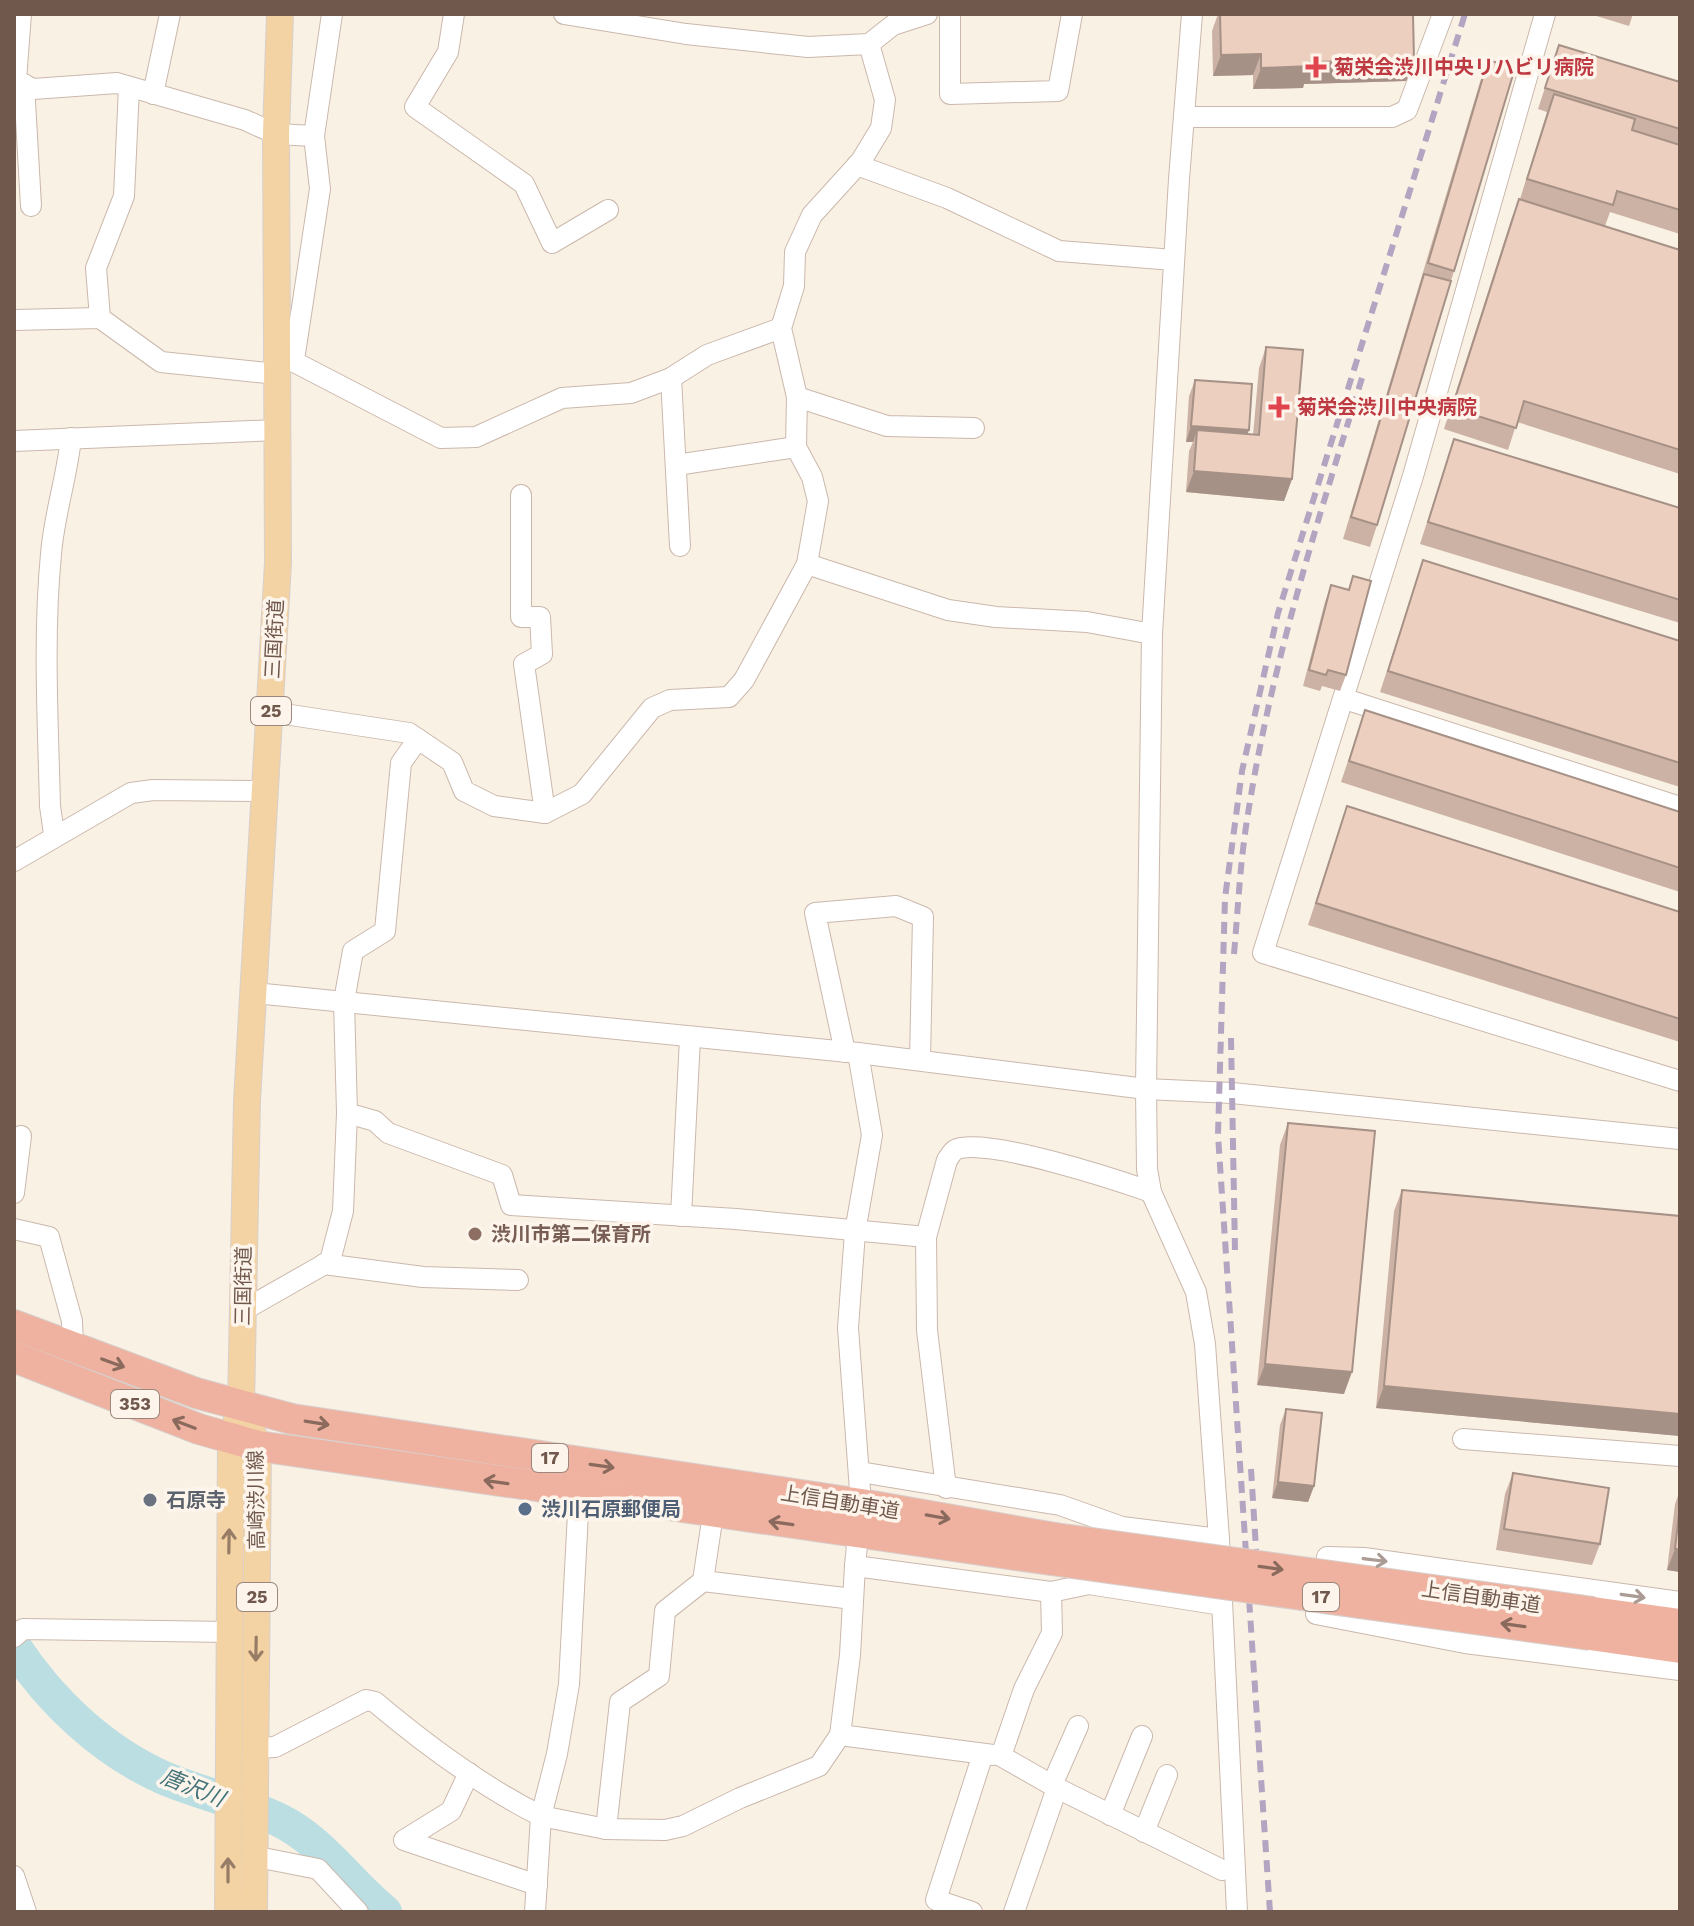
<svg xmlns="http://www.w3.org/2000/svg" width="1694" height="1926" viewBox="0 0 1694 1926" font-family="'Work Sans','Noto Sans JP',sans-serif">
<style>
.lines{fill:none;stroke-linecap:round;stroke-linejoin:round}
.river{stroke:#bbdee2;stroke-width:34}
.minor-casing{stroke:#cbb8ac;stroke-width:22}
.major-casing{stroke:#d7d0cd;stroke-width:28}
.highway-casing{stroke:#d7d0cd;stroke-width:32}
.minor{stroke:#fff;stroke-width:20}
.major{stroke:#f3d2a3;stroke-width:26}
.highway{stroke:#efb2a1;stroke-width:30}
.rail{stroke:#b3a4c2;stroke-width:6;stroke-dasharray:12 8;stroke-linecap:butt}
.highway-bridge-casing{stroke:#d7d0cd;stroke-width:32;stroke-linecap:butt}
.highway-bridge{stroke:#efb2a1;stroke-width:30}
.wall{fill:#ccb2a4}
.shaded-wall{fill:#a69186}
.building{fill:#edcfbf;stroke:#a69186;stroke-width:2}
.oneway{stroke:#8a6a5d}
.oneway2{stroke:#987d66}
.oneway3{stroke:#aa9b94}
.health-dot{fill:#e0444e;stroke:#fdf5eb;stroke-width:3}
.education-dot{fill:#8d6e63;stroke:#fdf5eb;stroke-width:3}
.worship-dot{fill:#6b7280;stroke:#fdf5eb;stroke-width:3}
.service-dot{fill:#5c6f8a;stroke:#fdf5eb;stroke-width:3}
.labels{text-anchor:middle;stroke-width:7;stroke-linejoin:round;paint-order:stroke}
.shield{fill:#fdf5eb;stroke:#9b877c;stroke-width:2}
.shield-label{font-size:18px;font-weight:bold;fill:#71584c}
.health-label{font-size:20px;font-weight:bold;fill:#be3a42;stroke:#fdf5eb;text-anchor:start}
.street-label{font-size:20px;fill:#71584c;stroke:#fdf5eb}
.education-label{font-size:20px;font-weight:bold;fill:#785e54;stroke:#fdf5eb;text-anchor:start}
.worship-label{font-size:20px;font-weight:bold;fill:#5b616d;stroke:#fdf5eb;text-anchor:start}
.service-label{font-size:20px;font-weight:bold;fill:#4e5e75;stroke:#fdf5eb;text-anchor:start}
.water-label{font-size:22px;font-style:italic;fill:#45757b;stroke:#fdf5eb}
</style>
<rect width="100%" height="100%" fill="#faf1e5"/>
<g class="lines">
<!-- river -->
<path class="river" d="M14 1646C51 1702 103 1751 164 1778 201 1794 243 1802 279 1820 321 1840 350 1884 385 1912"/>
<defs>
<g id="minor">
<path d="M454 14 448 52 415 107 524 184 552 243 608 210"/>
<path d="M564 14 686 34 808 47 869 44 893 25 927 14"/>
<path d="M950 14V94L1058 91 1072 14"/>
<path d="M1192 14 1179 179 1152 634 1146 1089 1232 1093 1680 1139"/>
<path d="M1545 14 1413 476 1263 953 1680 1081"/>
<path d="M14 80 33 89 117 83 245 120 276 134 314 136"/>
<path d="M16 80 21 14"/>
<path d="M24 84 31 206"/>
<path d="M153 94 170 14"/>
<path d="M1184 117H1392L1407 110 1443 14"/>
<path d="M857 165 947 198 1059 251 1174 260"/>
<path d="M100 318 96 268 124 196 129 87"/>
<path d="M14 320 100 318 161 362 277 374"/>
<path d="M277 353 441 438 476 437 562 398 631 393 671 378 707 355 781 328"/>
<path d="M294 360 320 189 314 136 332 14"/>
<path d="M671 378 680 546"/>
<path d="M797 397 887 426 974 428"/>
<path d="M14 441 277 430"/>
<path d="M676 465 796 447"/>
<path d="M521 495V617H540L542 654 524 664 545 813"/>
<path d="M807 564 948 610 996 617 1087 622 1152 634"/>
<path d="M1345 699 1680 807"/>
<path d="M271 712 409 733 452 762 464 791 494 806 545 813 582 794 652 708 670 700 729 697 744 680 807 564 818 501 812 477 796 447 797 397 781 328 794 286 795 252 812 215 861 161 881 128 885 100 869 44"/>
<path d="M418 739 401 763 385 931 353 951 344 1001 347 1113 375 1121 388 1133 502 1175 511 1205 736 1219 926 1237"/>
<path d="M54 834 50 806C48 722 43 638 51 554 54 515 67 477 71 438"/>
<path d="M14 861 131 793 153 790 263 791"/>
<path d="M254 993 858 1053 1146 1089 1147 1169 1151 1192 1196 1292 1205 1344 1219 1539 1237 1912"/>
<path d="M845 1052 815 913 896 906 923 917 920 1060"/>
<path d="M858 1053 872 1135 855 1232 848 1328 861 1504 855 1566 1051 1592 1089 1584 1222 1605"/>
<path d="M14 1193 21 1136"/>
<path d="M681 1216 690 1038"/>
<path d="M14 1229 49 1237 72 1321 73 1348"/>
<path d="M324 1264 423 1277 518 1280"/>
<path d="M242 1311 330 1261 343 1211 347 1113"/>
<path d="M1463 1439 1680 1456"/>
<path d="M860 1472 1060 1505 1122 1527 1219 1539"/>
<path d="M946 1488 927 1330 926 1237 947 1160C950 1156 952 1152 955 1150 981 1135 1120 1181 1151 1192"/>
<path d="M579 1494 569 1684 557 1754 541 1816 606 1829 665 1830 683 1826 740 1798 819 1766 840 1735 850 1655 855 1566"/>
<path d="M713 1514 703 1581 853 1599"/>
<path d="M1680 1602 1364 1558 1327 1557 1316 1614 1465 1643 1680 1670"/>
<path d="M14 1637 23 1629 229 1632"/>
<path d="M840 1735 993 1755"/>
<path d="M255 1748 275 1747 366 1700 375 1702C426 1745 481 1786 541 1816L535 1912"/>
<path d="M469 1773 451 1811 404 1840 537 1885"/>
<path d="M1052 1785 1078 1726"/>
<path d="M1057 1788 1222 1870"/>
<path d="M1110 1815 1142 1736"/>
<path d="M606 1829 620 1702 659 1676 665 1611 703 1581"/>
<path d="M1144 1832 1167 1775"/>
<path d="M253 1856 318 1869 358 1912"/>
<path d="M14 1876 26 1912"/>
<path d="M972 1912 936 1900 983 1754"/>
<path d="M1014 1912 1057 1788 1001 1756 1024 1689 1052 1633 1051 1592"/>
</g>
<g id="major">
<path d="M251 1429 258 1446 254 1912"/>
<path d="M228 1912 231 1440 241 1406 247 1101 278 563 276 134 280 14"/>
</g>
<g id="highway">
<path d="M14 1325 196 1393 292 1419 861 1504 1055 1538"/>
<path d="M14 1357 199 1429 258 1446 1051 1560"/>
<path d="M1593 1612 1680 1624"/>
<path d="M1590 1635 1680 1648"/>
</g>
</defs>
<!-- minor casing -->
<use href="#minor" class="minor-casing"/>
<!-- major casing -->
<use href="#major" class="major-casing"/>
<!-- highway casing -->
<use href="#highway" class="highway-casing"/>
<!-- minor -->
<use href="#minor" class="minor"/>
<!-- major -->
<use href="#major" class="major"/>
<!-- highway -->
<use href="#highway" class="highway"/>
<!-- rail -->
<g class="rail">
<path d="M1234 954C1238 909 1240 864 1247 820 1270 669 1317 523 1362 378"/>
<path d="M1231 1038 1235 1250"/>
<path d="M1251 1469 1257 1565"/>
<path d="M1270 1912 1218 1135 1225 898 1242 771 1278 613 1465 14"/>
</g>
<defs>
<g id="highway-bridge">
<path d="M1055 1538 1593 1612"/>
<path d="M1051 1560 1590 1635"/>
</g>
</defs>
<!-- highway-bridge casing -->
<use href="#highway-bridge" class="highway-bridge-casing"/>
<!-- highway-bridge -->
<use href="#highway-bridge" class="highway-bridge"/>
</g>
<!-- wall -->
<g class="wall">
<path d="M1218 14H1413L1406 81 1304 84 1303 88 1253 89V75L1213 76 1212 31Z"/>
<path d="M1590 14H1633L1629 26Z"/>
<path d="M1559 45 1680 82V234L1610 212 1605 226 1680 250V474L1517 422 1508 450 1444 429 1511 220 1519 199H1520L1547 112 1538 109Z"/>
<path d="M1488 60 1454 271 1377 525 1370 547 1343 539 1480 82Z"/>
<path d="M1266 347 1292 479 1284 501 1186 492 1189 451 1193 442H1186L1189 396 1195 380 1249 430 1247 434 1253 435 1259 368Z"/>
<path d="M1454 439 1680 508V623L1420 544Z"/>
<path d="M1423 560 1680 641V787L1380 692Z"/>
<path d="M1353 576 1346 675 1340 691 1322 686 1320 691 1303 686 1325 602 1331 585 1348 590Z"/>
<path d="M1365 710 1680 812V892L1341 782Z"/>
<path d="M1347 806 1680 912V1042L1308 925Z"/>
<path d="M1288 1123 1344 1394 1257 1385 1280 1145Z"/>
<path d="M1402 1190 1680 1216V1436L1376 1408 1394 1211Z"/>
<path d="M1286 1409 1314 1486 1308 1502 1272 1498 1280 1425Z"/>
<path d="M1513 1473 1600 1544 1592 1565 1496 1550 1505 1494Z"/>
<path d="M1680 1490V1572L1667 1570 1675 1504Z"/>
</g>
<!-- shaded-wall -->
<g class="shaded-wall">
<path d="M1261 54 1253 75 1213 76 1221 55Z"/>
<path d="M1414 60 1406 81 1304 84 1303 88 1253 89 1261 68 1310 62Z"/>
<path d="M1191 426 1249 430 1243 446 1197 430 1193 442H1186Z"/>
<path d="M1194 471 1292 479 1284 501 1186 492Z"/>
<path d="M1265 1364 1352 1372 1344 1394 1257 1385Z"/>
<path d="M1384 1386 1680 1414V1436L1376 1408Z"/>
<path d="M1278 1482 1314 1486 1308 1502 1272 1498Z"/>
<path d="M1675 1549H1680V1572L1667 1570Z"/>
</g>
<!-- building -->
<g class="building">
<path d="M1220 14H1413L1414 60 1310 62 1311 66 1261 68V54L1221 55Z"/>
<path d="M1559 45 1680 82V129L1545 88Z"/>
<path d="M1488 60 1515 68 1454 271 1428 263Z"/>
<path d="M1554 94 1635 119 1632 130 1680 145V210L1617 191 1613 205 1527 179Z"/>
<path d="M1519 199 1680 250V450L1524 401 1516 428 1452 408Z"/>
<path d="M1424 274 1451 281 1377 525 1351 517Z"/>
<path d="M1266 347 1303 350 1292 479 1194 471 1197 430 1259 435Z"/>
<path d="M1195 380 1252 384 1249 430 1191 426Z"/>
<path d="M1454 439 1680 508V600L1428 522Z"/>
<path d="M1423 560 1680 641V763L1388 671Z"/>
<path d="M1353 576 1371 581 1346 675 1328 670 1326 675 1309 670 1331 585 1349 590Z"/>
<path d="M1365 710 1680 812V868L1349 761Z"/>
<path d="M1347 806 1680 912V1019L1316 903Z"/>
<path d="M1288 1123 1375 1131 1352 1372 1265 1364Z"/>
<path d="M1402 1190 1680 1216V1414L1384 1386Z"/>
<path d="M1286 1409 1322 1413 1314 1486 1278 1482Z"/>
<path d="M1513 1473 1609 1488 1600 1544 1504 1529Z"/>
<path d="M1680 1505V1549H1675Z"/>
</g>
<!-- one-way arrows -->
<defs><path id="oneway-shaft" d="M-6 0H5M1.5-3L5.5 0L1.5 3" fill="none" stroke-width="1.6" stroke-linecap="round" stroke-linejoin="round" transform="scale(2)"/></defs>
<g class="oneway">
<use href="#oneway-shaft" transform="translate(113 1363) rotate(20)"/>
<use href="#oneway-shaft" transform="translate(317 1423) rotate(9)"/>
<use href="#oneway-shaft" transform="translate(184 1424) rotate(-159)"/>
<use href="#oneway-shaft" transform="translate(602 1466) rotate(8)"/>
<use href="#oneway-shaft" transform="translate(496 1482) rotate(-172)"/>
<use href="#oneway-shaft" transform="translate(938 1517) rotate(10)"/>
<use href="#oneway-shaft" transform="translate(781 1523) rotate(-172)"/>
<use href="#oneway-shaft" transform="translate(1271 1568) rotate(8)"/>
<use href="#oneway-shaft" transform="translate(1513 1625) rotate(-172)"/>
</g>
<g class="oneway2">
<use href="#oneway-shaft" transform="translate(229 1541) rotate(-89)"/>
<use href="#oneway-shaft" transform="translate(256 1649) rotate(91)"/>
<use href="#oneway-shaft" transform="translate(228 1870) rotate(-90)"/>
</g>
<g class="oneway3">
<use href="#oneway-shaft" transform="translate(1375 1560) rotate(7)"/>
<use href="#oneway-shaft" transform="translate(1633 1596) rotate(8)"/>
</g>
<!-- markers -->
<g class="health-dot">
<path d="M1312 55h8v8h8v8h-8v8h-8v-8h-8v-8h8z"/>
<path d="M1275 395h8v8h8v8h-8v8h-8v-8h-8v-8h8z"/>
</g>
<circle class="education-dot" cx="475" cy="1234" r="8"/>
<circle class="worship-dot" cx="150" cy="1500" r="8"/>
<circle class="service-dot" cx="525" cy="1509" r="8"/>
<g class="labels">
<!-- shield labels -->
<g class="shield">
<rect x="251" y="697" width="40" height="28" rx="6"/>
<rect x="111" y="1390" width="48" height="28" rx="6"/>
<rect x="532" y="1444" width="36" height="28" rx="6"/>
<rect x="237" y="1583" width="40" height="28" rx="6"/>
<rect x="1303" y="1583" width="36" height="28" rx="6"/>
</g>
<g class="shield-label">
<text x="271" y="717">25</text>
<text x="135" y="1410">353</text>
<text x="550" y="1464">17</text>
<text x="257" y="1603">25</text>
<text x="1321" y="1603">17</text>
</g>
<!-- health labels -->
<g class="health-label">
<text x="1334" y="74">菊栄会渋川中央リハビリ病院</text>
<text x="1297" y="414">菊栄会渋川中央病院</text>
</g>
<!-- street labels -->
<g class="street-label">
<text transform="translate(274 639) rotate(-87)" y="7">三国街道</text>
<text transform="translate(243 1286) rotate(-89)" y="7">三国街道</text>
<text transform="translate(256 1500) rotate(-91)" y="7">高崎渋川線</text>
<text transform="translate(840 1502) rotate(9)" y="7">上信自動車道</text>
<text transform="translate(1481 1597) rotate(8)" y="7">上信自動車道</text>
</g>
<!-- education labels -->
<g class="education-label">
<text x="491" y="1241">渋川市第二保育所</text>
</g>
<!-- worship labels -->
<g class="worship-label">
<text x="166" y="1507">石原寺</text>
</g>
<!-- service labels -->
<g class="service-label">
<text x="541" y="1516">渋川石原郵便局</text>
</g>
<!-- water labels -->
<g class="water-label">
<text transform="translate(193 1787) rotate(22)" y="8">唐沢川</text>
</g>
</g>
<!-- border -->
<rect width="1694" height="1926" fill="none" stroke="#71584c" stroke-width="32"/>
</svg>
